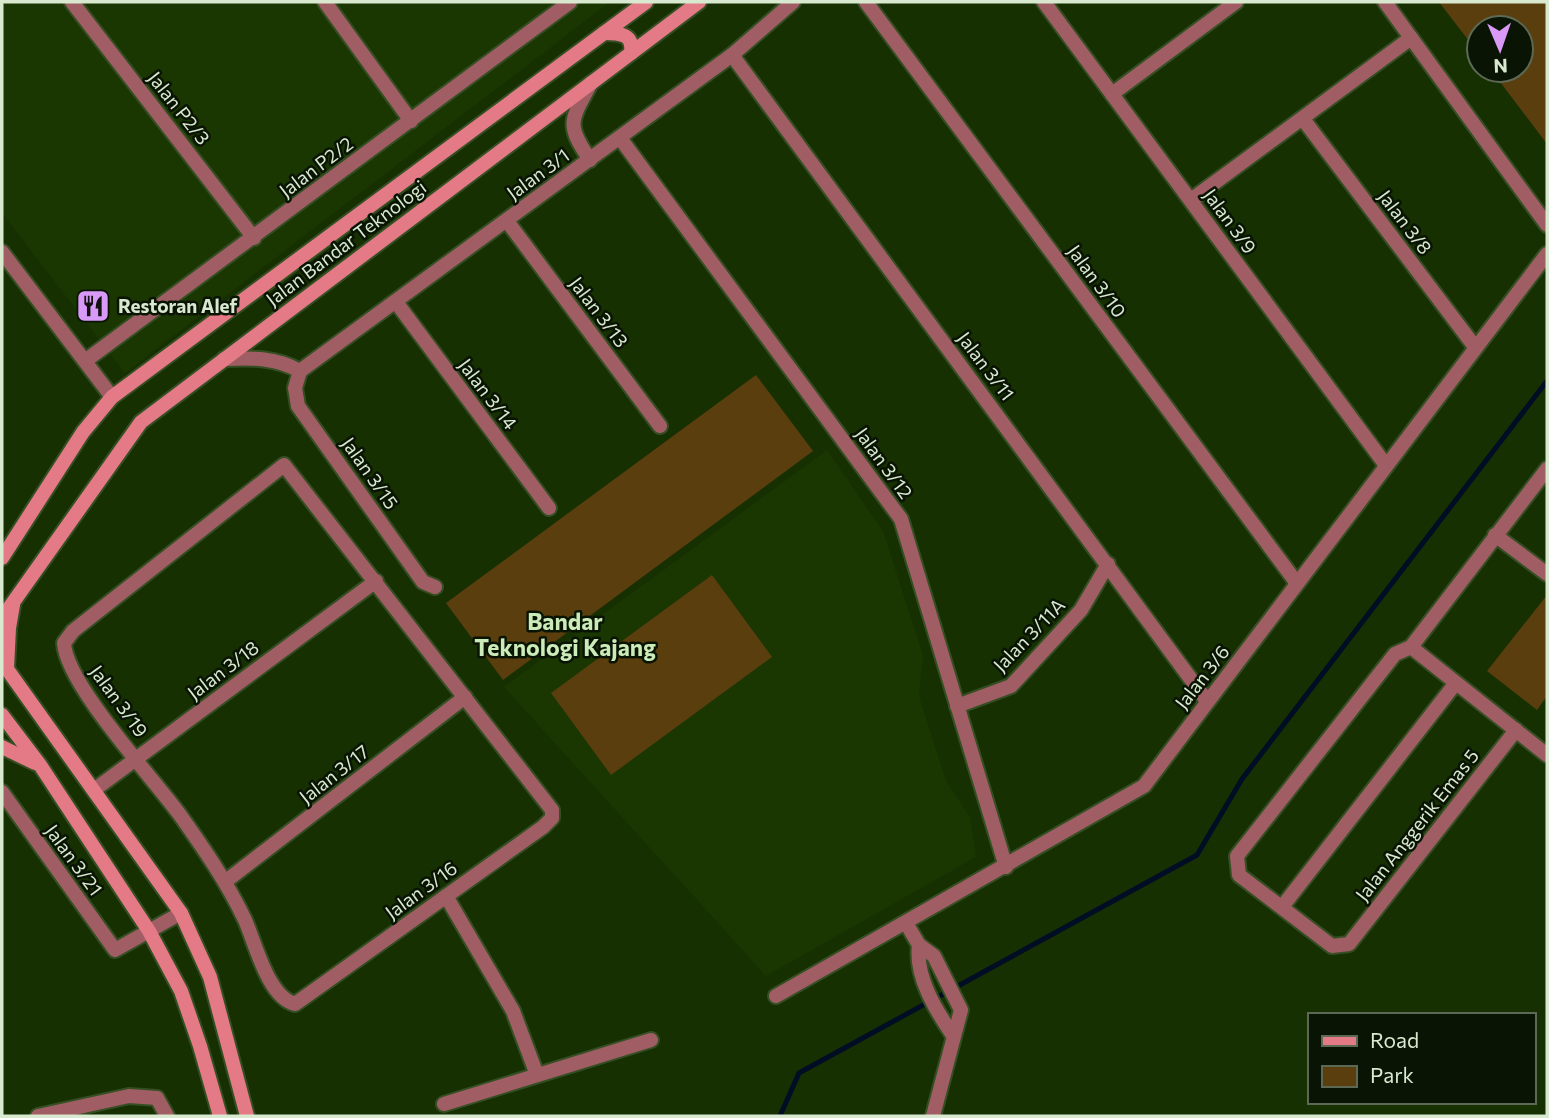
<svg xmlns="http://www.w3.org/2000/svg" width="1549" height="1118" viewBox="0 0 1549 1118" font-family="Commissioner,sans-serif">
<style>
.built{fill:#1a3701}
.green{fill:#5b3e0e}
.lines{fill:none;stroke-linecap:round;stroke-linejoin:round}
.stream{stroke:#000d24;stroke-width:5}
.street-casing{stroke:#354e23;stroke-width:18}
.secondary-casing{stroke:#354e23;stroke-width:18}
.street{stroke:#a05e64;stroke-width:14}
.secondary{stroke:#e37a85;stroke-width:14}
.labels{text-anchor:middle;stroke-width:5;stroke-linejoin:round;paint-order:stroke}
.street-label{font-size:19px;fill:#d8e9cf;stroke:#091404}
.poi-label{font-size:19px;font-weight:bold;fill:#d8e9cf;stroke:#091404;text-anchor:start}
.quarter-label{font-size:23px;font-weight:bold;fill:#cbebb8;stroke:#091404}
</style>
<rect width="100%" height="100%" fill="#163002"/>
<!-- built -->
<g class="built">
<path d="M2 2H610L125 373 2 213Z"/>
<path d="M827 450 883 531 923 655 919 696 946 781 970 817 976 857 766 976 504 687Z"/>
</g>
<!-- green -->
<g class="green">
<path d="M1439 2H1547V144L1491 70H1521V28H1479V54Z"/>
<path d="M756 375 813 451 503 680 446 603Z"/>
<path d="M712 575 772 657 611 775 551 693Z"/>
<path d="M1547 595V696L1537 710 1487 671Z"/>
</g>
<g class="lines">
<!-- stream -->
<path class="stream" d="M780 1116 799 1073 1197 855 1242 779 1547 381"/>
<defs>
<g id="street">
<path d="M72 2 254 238"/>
<path d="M325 2 411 121"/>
<path d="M866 2 1296 582"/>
<path d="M1044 2 1385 464"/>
<path d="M1385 2 1547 225"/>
<path d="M732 55 1207 701"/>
<path d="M1112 94 1236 2"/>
<path d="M1303 119 1475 347"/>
<path d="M620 138 901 519 1006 867"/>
<path d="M590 160C565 123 571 121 591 83"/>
<path d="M1191 200 1411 38"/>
<path d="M507 221 660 426"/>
<path d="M2 252 112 397"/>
<path d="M396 302 549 508"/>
<path d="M224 359C253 358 275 357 300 371"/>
<path d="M85 361 570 2"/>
<path d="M300 371 732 55 793 2"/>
<path d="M300 371 295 388 298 406 423 582 435 587"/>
<path d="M284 465 552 810V818L543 827 295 1004C268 997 256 945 245 920 227 882 204 849 180 815 153 778 66 684 64 643L73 631Z"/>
<path d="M1495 535 1547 574"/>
<path d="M1411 647 1547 755"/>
<path d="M957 706 1011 686 1081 610 1108 564"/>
<path d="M1516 730 1349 944 1332 946 1239 875 1237 856 1395 654 1411 647 1547 469"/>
<path d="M94 790 376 581"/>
<path d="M2 792 115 950 181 913"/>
<path d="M226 881 465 697"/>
<path d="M446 896 513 1011 537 1075"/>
<path d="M1282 907 1455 684"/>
<path d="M906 923 919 945 934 956 961 1010 933 1116"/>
<path d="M919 945C915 976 935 1009 952 1034"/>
<path d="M776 996 1144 786 1547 254"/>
<path d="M444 1104 651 1040"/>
<path d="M38 1116 129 1096 157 1098 167 1116"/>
</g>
<g id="secondary">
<path d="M604 33C620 33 634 34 631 53"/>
<path d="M2 558 83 432 112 397 646 2"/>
<path d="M2 618 141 422 699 2"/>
<path d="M2 662 181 913 210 977 247 1116"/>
<path d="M7 669 9 628 13 605"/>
<path d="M2 715 40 765 149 931 181 991 200 1046 220 1116"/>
<path d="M2 747 35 763"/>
</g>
</defs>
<!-- street casing -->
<use href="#street" class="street-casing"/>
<!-- secondary casing -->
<use href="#secondary" class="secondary-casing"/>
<!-- street -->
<use href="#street" class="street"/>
<!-- secondary -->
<use href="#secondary" class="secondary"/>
</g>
<!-- icons -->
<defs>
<symbol id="restaurant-square" viewBox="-11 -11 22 22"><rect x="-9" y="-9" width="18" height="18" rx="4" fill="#d99af7" stroke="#091404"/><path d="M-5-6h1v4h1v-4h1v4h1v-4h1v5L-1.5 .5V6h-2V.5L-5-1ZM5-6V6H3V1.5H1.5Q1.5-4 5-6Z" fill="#111"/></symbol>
</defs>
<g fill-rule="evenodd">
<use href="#restaurant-square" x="74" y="287" width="38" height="38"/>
</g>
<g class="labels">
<!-- street labels -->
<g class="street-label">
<text transform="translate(179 108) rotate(52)" y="7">Jalan P2/3</text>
<text transform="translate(316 167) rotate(-37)" y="7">Jalan P2/2</text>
<text transform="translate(538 174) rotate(-36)" y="7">Jalan 3/1</text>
<text transform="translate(1230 221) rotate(54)" y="7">Jalan 3/9</text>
<text transform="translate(1405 222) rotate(53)" y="7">Jalan 3/8</text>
<text transform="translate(346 243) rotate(-37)" y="7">Jalan Bandar Teknologi</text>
<text transform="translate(1097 281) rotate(54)" y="7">Jalan 3/10</text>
<text transform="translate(599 312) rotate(53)" y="7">Jalan 3/13</text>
<text transform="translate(986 366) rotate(53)" y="7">Jalan 3/11</text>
<text transform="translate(488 394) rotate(53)" y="7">Jalan 3/14</text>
<text transform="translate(884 463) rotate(54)" y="7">Jalan 3/12</text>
<text transform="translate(370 473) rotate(55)" y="7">Jalan 3/15</text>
<text transform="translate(1029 635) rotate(-46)" y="7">Jalan 3/11A</text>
<text transform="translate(223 670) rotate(-37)" y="7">Jalan 3/18</text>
<text transform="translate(1202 677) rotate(-52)" y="7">Jalan 3/6</text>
<text transform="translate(119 701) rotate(54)" y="7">Jalan 3/19</text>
<text transform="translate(334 774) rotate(-38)" y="7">Jalan 3/17</text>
<text transform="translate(1417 825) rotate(-52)" y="7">Jalan Anggerik Emas 5</text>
<text transform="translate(74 860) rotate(54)" y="7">Jalan 3/21</text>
<text transform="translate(421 890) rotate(-36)" y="7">Jalan 3/16</text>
</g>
<!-- poi labels -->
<g class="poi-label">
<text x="118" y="313">Restoran Alef</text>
</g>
<!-- quarter labels -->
<g class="quarter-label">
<text x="565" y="630">Bandar<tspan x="565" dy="26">Teknologi Kajang</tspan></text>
</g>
</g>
<!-- border -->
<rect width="1549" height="1118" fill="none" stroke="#d8e9cf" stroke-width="7"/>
<!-- legend -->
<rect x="1308" y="1013" width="228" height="91" fill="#091404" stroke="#5c6955" stroke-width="2"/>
<rect x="1322" y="1036" width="35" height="10" fill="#e37a85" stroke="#5c6955" stroke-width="2"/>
<text x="1370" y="1048" font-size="21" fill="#d8e9cf">Road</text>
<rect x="1322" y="1066" width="35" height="21" fill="#5b3e0e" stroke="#5c6955" stroke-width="2"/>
<text x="1370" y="1083" font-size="21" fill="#d8e9cf">Park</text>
<!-- north arrow -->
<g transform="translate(1500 49) rotate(178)"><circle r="33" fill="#091404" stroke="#5c6955" stroke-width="2"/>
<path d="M0-5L12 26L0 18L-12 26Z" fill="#d99af7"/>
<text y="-10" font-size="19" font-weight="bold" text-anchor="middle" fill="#d8e9cf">N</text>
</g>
</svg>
